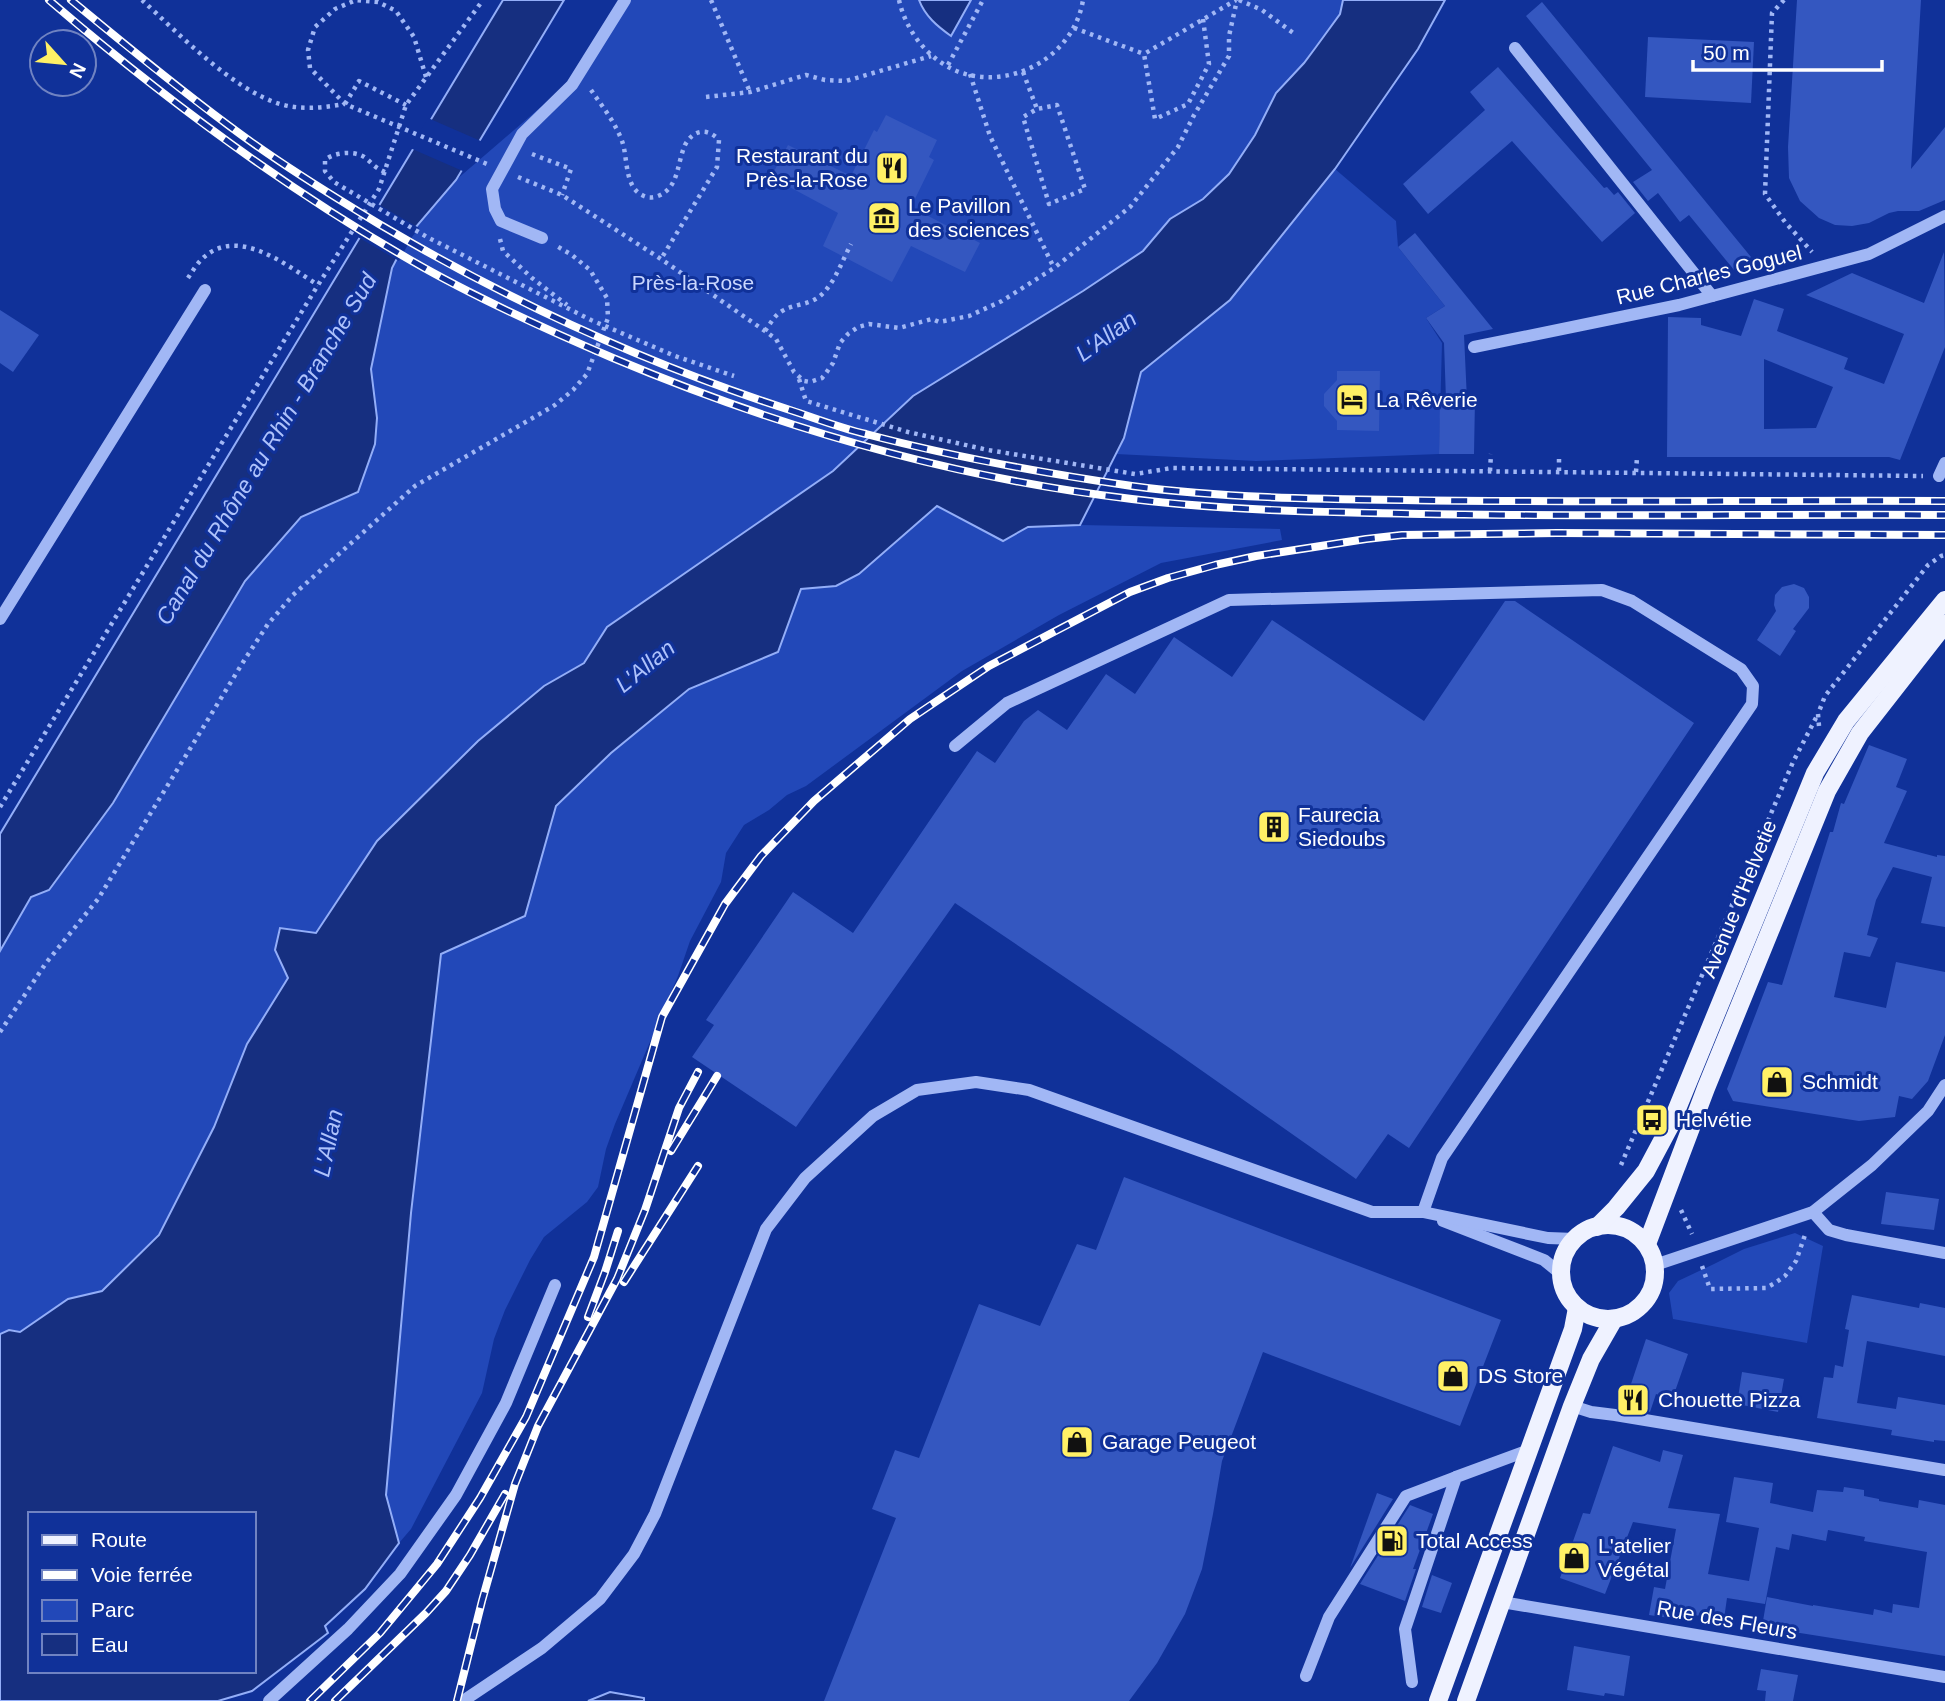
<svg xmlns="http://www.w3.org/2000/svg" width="1945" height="1701" viewBox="0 0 1945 1701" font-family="Arial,sans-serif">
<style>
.green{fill:#2248b8}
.water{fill:#162f80;stroke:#93aef8;stroke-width:2;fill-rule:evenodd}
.pier{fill:#103199}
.building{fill:#3457c0;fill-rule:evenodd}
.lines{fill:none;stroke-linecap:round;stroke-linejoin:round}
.path{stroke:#a1b7f5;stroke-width:4.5;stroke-dasharray:3.5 5;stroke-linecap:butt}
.minor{stroke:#a1b7f5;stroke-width:12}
.major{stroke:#eff2ff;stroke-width:18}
.rail-casing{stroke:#fff;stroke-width:8}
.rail{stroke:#103199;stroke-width:5;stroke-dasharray:16;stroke-linecap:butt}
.labels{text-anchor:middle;stroke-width:6;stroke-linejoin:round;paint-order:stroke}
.poi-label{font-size:21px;fill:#fff;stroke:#103199;text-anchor:start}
.street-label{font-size:21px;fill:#fff;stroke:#103199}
.park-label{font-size:21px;fill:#cad7fe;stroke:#103199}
.water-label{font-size:23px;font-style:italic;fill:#aec2fb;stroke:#103199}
</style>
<rect width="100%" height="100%" fill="#103199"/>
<!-- green -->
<g class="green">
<path d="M625 0H1343L1340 14 1316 47 1304 63 1276 93 1255 135 1229 174 1203 199 1170 219 1143 251 1083 291 913 396 833 471 607 627 584 662 544 686 478 741 377 841 316 933 275 950 288 978 247 1044 214 1127 159 1235 102 1291 68 1299 20 1332 9 1330 0 1334V951L31 897 49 890 113 803 245 581 301 517 358 491 377 418 371 369 392 268 409 235 456 180 579 74Z"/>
<path d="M1335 169 1396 221 1398 247 1445 306 1426 318 1442 343 1439 454 1256 461 1116 454 1124 438 1141 372 1230 300Z"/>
<path d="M937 505 1003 541 1028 527 1080 525 1280 529 1282 540 1161 563 1059 615 962 671 806 786 787 795 769 810 744 825 726 853 721 882 690 941 678 976 615 1124 606 1149 598 1187 587 1202 544 1237 530 1260 505 1310 494 1339 482 1393 411 1529 399 1543 386 1495 411 1213 441 954 525 916 556 806 611 753 689 689 778 652 801 589 836 586 859 574Z"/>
<path d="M1795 1233 1823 1246 1807 1343 1673 1319 1669 1293 1678 1281 1714 1264 1744 1249Z"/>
</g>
<!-- water -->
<g class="water">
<path d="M503 0H564L456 180 409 235 392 268 371 369 377 418 375 444 358 492 301 517 245 581 113 803 49 890 31 897 0 951V834Z"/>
<path d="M919 0H971L951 36C937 26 925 16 919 0Z"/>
<path d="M1343 0H1445L1418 49 1335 169 1230 300 1141 372 1124 438 1080 525 1028 527 1003 541 937 506 859 574 836 586 801 589 778 652 689 689 611 753 556 806 525 916 441 954 411 1213 386 1495 399 1543 365 1589 325 1626 328 1633 252 1691 218 1701H0V1334L9 1330 20 1332 68 1299 102 1291 159 1235 214 1127 247 1044 288 978 275 950 280 928 316 933 377 841 478 741 544 686 584 663 607 627 833 471 913 396 1083 291 1143 251 1170 219 1203 199 1229 174 1255 135 1276 93 1304 63 1316 47 1340 14ZM30 1514H254V1671H30Z"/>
<path d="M610 1692 644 1698V1701H588Z"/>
</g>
<!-- pier -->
<g class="pier">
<path d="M428 118 483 142 465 172 410 148Z"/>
<path d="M376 203 419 228 412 237 399 261 356 236Z"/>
</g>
<!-- building -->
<g class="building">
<path d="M1797 0H1921L1911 169 1945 127V200L1919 211H1898L1889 213 1869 223 1852 226 1835 225 1819 218 1800 201 1789 178 1788 147Z"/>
<path d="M1542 2 1751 257 1734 270 1689 215 1680 222 1658 193 1648 201 1633 182 1652 170 1526 16Z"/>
<path d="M1648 37 1754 42 1751 103 1645 97Z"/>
<path d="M1498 67 1604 188 1607 187 1614 195 1618 192 1635 213 1602 242 1512 141 1428 214 1403 184 1485 110 1470 92Z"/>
<path d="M886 115 937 140 929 157 934 160 911 207 980 243 965 272 911 246 892 282 823 246 838 213 771 177 788 145 851 176 874 130 877 132Z"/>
<path d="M1415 233 1493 329 1464 335 1467 400 1475 399 1474 454H1439L1440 400H1446L1444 343 1426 318 1445 306 1398 247Z"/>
<path d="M1944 252 1945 347 1900 460 1889 457H1667L1668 317 1701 318V325L1741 336 1754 299 1784 309 1777 331 1848 358 1844 369 1884 384 1904 334 1806 295 1852 273 1924 303ZM1764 359 1833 387 1816 428 1764 429Z"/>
<path d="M0 310 39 335 13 372 0 363Z"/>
<path d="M1337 371H1380L1379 431 1337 430V421L1324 406V394L1337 380Z"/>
<path d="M1794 584 1804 588 1809 597V608L1793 629 1796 631 1780 656 1757 640 1776 611 1774 605 1775 595 1782 587Z"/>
<path d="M1505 601H1515L1694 723 1409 1148 1388 1134 1356 1179 1171 1049 955 903 796 1127 692 1057 714 1025 706 1020 793 892 853 933 977 751 995 763 1024 721 1038 710 1067 730 1106 674 1135 694 1174 637 1232 677 1272 620 1424 721Z"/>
<path d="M1869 745 1907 759 1896 787 1907 791 1884 843 1937 857V855L1945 856V927L1921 923 1932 877 1893 867 1876 900 1867 935 1878 938 1870 957 1844 952 1834 997 1886 1008 1896 962 1945 972V1035L1928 1081 1912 1099 1899 1096 1895 1117 1859 1121 1733 1101 1727 1089 1768 982 1782 985 1830 832H1833L1841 803 1844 804Z"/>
<path d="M1124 1177 1501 1320 1460 1426 1263 1352 1222 1461 1213 1514 1202 1569 1185 1614 1157 1663 1129 1701H824L896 1518 872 1509 895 1450 919 1458 979 1304 1040 1326 1077 1244 1096 1250Z"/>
<path d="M1886 1192 1939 1199 1934 1230 1881 1224Z"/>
<path d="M1852 1295 1919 1308 1920 1303 1945 1308V1356L1867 1341 1857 1403 1896 1409 1898 1397 1945 1405V1441L1934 1440V1442L1891 1435 1892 1430 1817 1418 1824 1377 1833 1378 1835 1365 1843 1367 1849 1330 1845 1329Z"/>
<path d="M1646 1339 1688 1354 1672 1400 1656 1394 1650 1412 1625 1402Z"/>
<path d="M1742 1372 1784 1379 1778 1412 1737 1404Z"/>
<path d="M1613 1446 1660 1462 1663 1450 1683 1455 1668 1508 1720 1514 1708 1574 1749 1581 1759 1528 1726 1522 1734 1477 1773 1483 1770 1503 1813 1512 1817 1490 1843 1492 1844 1487 1864 1490V1496L1879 1499V1501L1918 1508 1919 1500 1945 1505V1656L1762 1627 1767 1597 1813 1606V1605L1873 1615 1874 1609 1892 1613 1893 1604 1919 1608 1927 1552 1864 1541 1865 1537 1828 1530 1826 1541 1792 1534 1789 1550 1776 1547 1765 1604 1727 1598 1724 1619 1671 1612 1670 1618 1649 1615 1654 1587 1665 1589 1676 1529 1633 1522 1605 1594 1560 1578 1583 1513 1590 1514Z"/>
<path d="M1377 1493 1393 1499 1350 1568Z"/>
<path d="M1410 1505 1433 1514 1413 1569H1416L1405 1601 1360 1584Z"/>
<path d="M1432 1575 1452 1583 1441 1613 1422 1607Z"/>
<path d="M1574 1646 1630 1656 1624 1696 1605 1693 1604 1696 1567 1690Z"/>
<path d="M1761 1669 1798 1675 1793 1701H1765L1766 1691 1757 1690Z"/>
</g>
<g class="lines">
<!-- path -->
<g class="path">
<path d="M142 0C178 33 233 90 280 104 301 110 322 108 344 104"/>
<path d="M711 0 750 92"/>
<path d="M899 0C906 31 928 60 959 72 1012 91 1074 56 1083 0"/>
<path d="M1239 0 1262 10 1296 35"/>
<path d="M1784 0 1772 13 1765 194 1785 222 1812 252"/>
<path d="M1203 19 1209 64 1188 104 1155 119 1144 54 1236 0"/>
<path d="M1074 28 1144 54"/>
<path d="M948 65 983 0"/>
<path d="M1023 72 1037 109 1023 117 1049 204 1085 189 1057 105 1037 109"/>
<path d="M970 74 990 136 1054 268"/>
<path d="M426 77 414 37 396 11 378 2 356 0 335 9 315 27 308 50 310 68 345 104 487 164"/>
<path d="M591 90C602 106 615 122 622 141 628 157 624 186 642 195 647 198 652 198 658 196 679 188 677 163 685 145 693 130 707 127 719 140L717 167 661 259"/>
<path d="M706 97 750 92 806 75 825 80 846 81 931 56"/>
<path d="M345 104 359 81 406 105"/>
<path d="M532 154 571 169 562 195"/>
<path d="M385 172C372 167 369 158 360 155 350 151 333 153 325 160V171L334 182 427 237 591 320 675 356 734 376"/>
<path d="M518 177 562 195 661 259 765 331 776 339 794 372 804 381 810 382 822 378 826 373 833 363 840 343 848 334 858 327 869 324 899 328 932 319 939 322 969 316 1002 301 1054 268 1130 207 1178 147 1193 117 1229 56V36L1237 0"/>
<path d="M500 239 503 251 532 278 567 305"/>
<path d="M188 278C192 272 196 265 201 260 236 224 286 265 318 285"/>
<path d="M765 331C771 323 775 314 784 310 795 304 809 305 820 296 835 283 842 261 851 244"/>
<path d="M799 379 806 401 908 432 988 450 1135 474 1172 468 1923 476"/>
<path d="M1490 471 1491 454"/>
<path d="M1559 471V456"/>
<path d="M1636 472 1637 457"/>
<path d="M1819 726 1818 714 1825 696 1928 565 1941 556 1945 555"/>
<path d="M0 807 318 285 379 189 406 105 483 0"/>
<path d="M0 1032 46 963 98 899 245 659 268 624 293 595 415 486 555 405 573 390 587 374 608 318 607 298 590 270 572 255 555 245"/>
<path d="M1621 1165 1793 762 1818 714"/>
<path d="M1681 1210 1692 1234"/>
<path d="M1702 1266 1710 1289 1766 1288 1775 1283 1785 1276 1796 1261 1806 1232"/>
</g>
<!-- minor -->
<g class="minor">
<path d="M1515 48 1712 296"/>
<path d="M542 238 501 221 495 209 492 189 522 134 572 85 625 0"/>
<path d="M1474 347 1679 305 1869 254 1945 216"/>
<path d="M1939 476 1945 463"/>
<path d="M0 619 205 290"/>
<path d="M955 746 1007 703 1229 600 1602 590 1632 601 1741 669 1753 686 1752 704 1442 1158 1423 1212"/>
<path d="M1813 1212 1829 1230 1846 1235 1945 1253"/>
<path d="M1443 1221 1544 1260 1561 1274"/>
<path d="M1655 1265 1813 1212 1872 1165 1928 1111 1945 1085"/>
<path d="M1572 1406 1591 1412 1615 1415 1945 1470"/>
<path d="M1502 1602 1945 1677"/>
<path d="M1306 1676 1329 1617 1406 1496 1456 1477"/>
<path d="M1412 1682 1405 1629 1456 1477 1529 1450"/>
<path d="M269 1701 348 1629 400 1574 456 1495 506 1403 555 1285"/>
<path d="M463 1701 542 1648 600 1599 634 1554 655 1514 766 1229 805 1178 873 1116 917 1090 976 1082 1029 1090 1372 1212H1423L1548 1238 1575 1239"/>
</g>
<!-- major -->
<g class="major">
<circle cx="1608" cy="1272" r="47"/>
<path d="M1597 1227 1616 1208 1646 1171 1670 1126 1815 773 1846 721 1945 600"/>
<path d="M1647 1244 1706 1088 1827 791 1860 733 1945 624"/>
<path d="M1438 1701 1573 1329 1577 1308"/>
<path d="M1466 1701 1572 1406 1591 1359 1614 1319"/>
</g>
<defs>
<g id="rail">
<path d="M49 0C162 97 283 187 412 261 476 298 545 329 613 358 780 428 952 478 1132 499 1229 511 1328 512 1426 514 1599 517 1772 514 1945 515"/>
<path d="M71 0C123 43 174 85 228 125 276 161 328 193 379 224 509 301 646 364 790 410 815 418 840 428 866 434 953 457 1043 473 1132 486 1222 498 1313 499 1403 500 1584 503 1764 500 1945 501"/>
<path d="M671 1151 717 1076"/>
<path d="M624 1282 698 1166"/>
<path d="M588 1317 605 1272 618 1231"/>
<path d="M310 1701 380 1633 437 1564 480 1498 526 1417 594 1257 662 1017 725 904 761 856 814 801 910 719 989 666 1130 592 1168 578 1215 565 1256 556 1366 539 1402 535 1557 533 1945 535"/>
<path d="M335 1701 426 1613 446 1591 470 1555 505 1494"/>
<path d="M457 1701 482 1601 515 1484 538 1426 617 1279 645 1210 679 1108 698 1072"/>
</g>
</defs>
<!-- rail casing -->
<use href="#rail" class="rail-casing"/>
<!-- rail -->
<use href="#rail" class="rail"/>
</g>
<!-- icons -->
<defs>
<symbol id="restaurant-square" viewBox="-11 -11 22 22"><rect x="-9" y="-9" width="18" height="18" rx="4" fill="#fff065" stroke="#103199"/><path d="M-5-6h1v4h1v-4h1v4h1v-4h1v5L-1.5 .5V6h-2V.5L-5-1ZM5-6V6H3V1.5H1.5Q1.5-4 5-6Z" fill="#111"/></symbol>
<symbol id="museum-square" viewBox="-11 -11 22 22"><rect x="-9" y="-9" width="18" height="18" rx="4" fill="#fff065" stroke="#103199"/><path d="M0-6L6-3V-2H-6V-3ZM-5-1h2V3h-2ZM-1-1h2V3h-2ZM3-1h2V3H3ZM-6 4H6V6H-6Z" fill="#111"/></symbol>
<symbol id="hotel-square" viewBox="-11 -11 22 22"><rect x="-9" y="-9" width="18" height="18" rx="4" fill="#fff065" stroke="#103199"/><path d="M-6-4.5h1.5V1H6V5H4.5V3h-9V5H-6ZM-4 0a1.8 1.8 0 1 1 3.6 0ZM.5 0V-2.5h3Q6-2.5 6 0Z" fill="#111"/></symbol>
<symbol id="building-square" viewBox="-11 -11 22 22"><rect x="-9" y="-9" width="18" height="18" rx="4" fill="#fff065" stroke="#103199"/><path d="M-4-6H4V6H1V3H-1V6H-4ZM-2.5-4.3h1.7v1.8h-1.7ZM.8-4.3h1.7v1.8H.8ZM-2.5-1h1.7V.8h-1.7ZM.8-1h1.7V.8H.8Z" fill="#111"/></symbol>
<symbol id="shop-square" viewBox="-11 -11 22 22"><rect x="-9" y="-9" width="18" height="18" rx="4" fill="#fff065" stroke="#103199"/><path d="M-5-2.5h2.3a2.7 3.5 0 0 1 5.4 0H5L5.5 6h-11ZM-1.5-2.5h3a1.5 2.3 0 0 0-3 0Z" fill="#111"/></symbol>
<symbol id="bus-square" viewBox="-11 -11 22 22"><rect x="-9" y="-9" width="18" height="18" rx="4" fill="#fff065" stroke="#103199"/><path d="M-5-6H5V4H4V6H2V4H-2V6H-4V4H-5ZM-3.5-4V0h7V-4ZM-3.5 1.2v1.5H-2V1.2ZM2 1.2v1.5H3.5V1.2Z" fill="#111"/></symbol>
<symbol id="fuel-square" viewBox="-11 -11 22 22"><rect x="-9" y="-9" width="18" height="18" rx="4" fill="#fff065" stroke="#103199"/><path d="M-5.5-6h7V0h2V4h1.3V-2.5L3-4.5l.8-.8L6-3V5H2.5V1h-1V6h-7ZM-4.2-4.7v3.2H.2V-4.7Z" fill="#111"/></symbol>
</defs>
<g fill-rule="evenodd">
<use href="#restaurant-square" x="873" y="149" width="38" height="38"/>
<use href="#museum-square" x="865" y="199" width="38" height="38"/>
<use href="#hotel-square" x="1333" y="381" width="38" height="38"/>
<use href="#building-square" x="1255" y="808" width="38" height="38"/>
<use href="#shop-square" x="1758" y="1063" width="38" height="38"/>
<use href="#bus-square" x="1633" y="1101" width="38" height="38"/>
<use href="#shop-square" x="1434" y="1357" width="38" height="38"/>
<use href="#restaurant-square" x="1614" y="1381" width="38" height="38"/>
<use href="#shop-square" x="1058" y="1423" width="38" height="38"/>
<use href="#fuel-square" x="1373" y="1522" width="38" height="38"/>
<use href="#shop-square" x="1555" y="1539" width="38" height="38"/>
</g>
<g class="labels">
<!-- poi labels -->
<g class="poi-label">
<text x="868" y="163" text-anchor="end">Restaurant du<tspan x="868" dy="24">Près-la-Rose</tspan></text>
<text x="908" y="213">Le Pavillon<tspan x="908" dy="24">des sciences</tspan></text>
<text x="1376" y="407">La Rêverie</text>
<text x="1298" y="822">Faurecia<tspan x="1298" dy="24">Siedoubs</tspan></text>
<text x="1802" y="1089">Schmidt</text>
<text x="1676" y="1127">Helvétie</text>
<text x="1478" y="1383">DS Store</text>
<text x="1658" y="1407">Chouette Pizza</text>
<text x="1102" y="1449">Garage Peugeot</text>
<text x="1416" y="1548">Total Access</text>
<text x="1598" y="1553">L'atelier<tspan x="1598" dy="24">Végétal</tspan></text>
</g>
<!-- street labels -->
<g class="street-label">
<text transform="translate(1709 275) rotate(-14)" y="7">Rue Charles Goguel</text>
<text transform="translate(1739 899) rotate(-68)" y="7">Avenue d'Helvetie</text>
<text transform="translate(1727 1620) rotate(10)" y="7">Rue des Fleurs</text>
</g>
<!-- park labels -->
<g class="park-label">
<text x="693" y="290">Près-la-Rose</text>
</g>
<!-- water labels -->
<g class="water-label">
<text transform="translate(1106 336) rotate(-36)" y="8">L'Allan</text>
<text transform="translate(266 449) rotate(-59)" y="8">Canal du Rhône au Rhin - Branche Sud</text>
<text transform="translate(645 666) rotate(-39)" y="8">L'Allan</text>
<text transform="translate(328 1143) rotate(-78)" y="8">L'Allan</text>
</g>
</g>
<!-- legend -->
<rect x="28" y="1512" width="228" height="161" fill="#103199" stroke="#7083c2" stroke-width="2"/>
<rect x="42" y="1535" width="35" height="10" fill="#eff2ff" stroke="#7083c2" stroke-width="2"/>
<text x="91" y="1547" font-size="21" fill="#ffffff">Route</text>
<rect x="42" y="1570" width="35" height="10" fill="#ffffff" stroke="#7083c2" stroke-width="2"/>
<text x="91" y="1582" font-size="21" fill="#ffffff">Voie ferrée</text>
<rect x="42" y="1600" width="35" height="21" fill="#2248b8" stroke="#7083c2" stroke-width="2"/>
<text x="91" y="1617" font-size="21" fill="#ffffff">Parc</text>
<rect x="42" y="1634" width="35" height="21" fill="#162f80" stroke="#7083c2" stroke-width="2"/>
<text x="91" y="1652" font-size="21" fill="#ffffff">Eau</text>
<!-- north arrow -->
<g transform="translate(63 63) rotate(117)"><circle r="33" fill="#103199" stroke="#7083c2" stroke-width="2"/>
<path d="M0-5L12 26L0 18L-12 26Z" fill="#fff065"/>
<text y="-10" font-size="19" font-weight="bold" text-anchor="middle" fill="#ffffff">N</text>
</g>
<!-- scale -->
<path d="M1693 60v10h189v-10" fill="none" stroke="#ffffff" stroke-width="3.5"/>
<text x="1703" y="60" font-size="21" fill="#ffffff" stroke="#103199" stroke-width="5" paint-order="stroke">50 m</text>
</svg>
